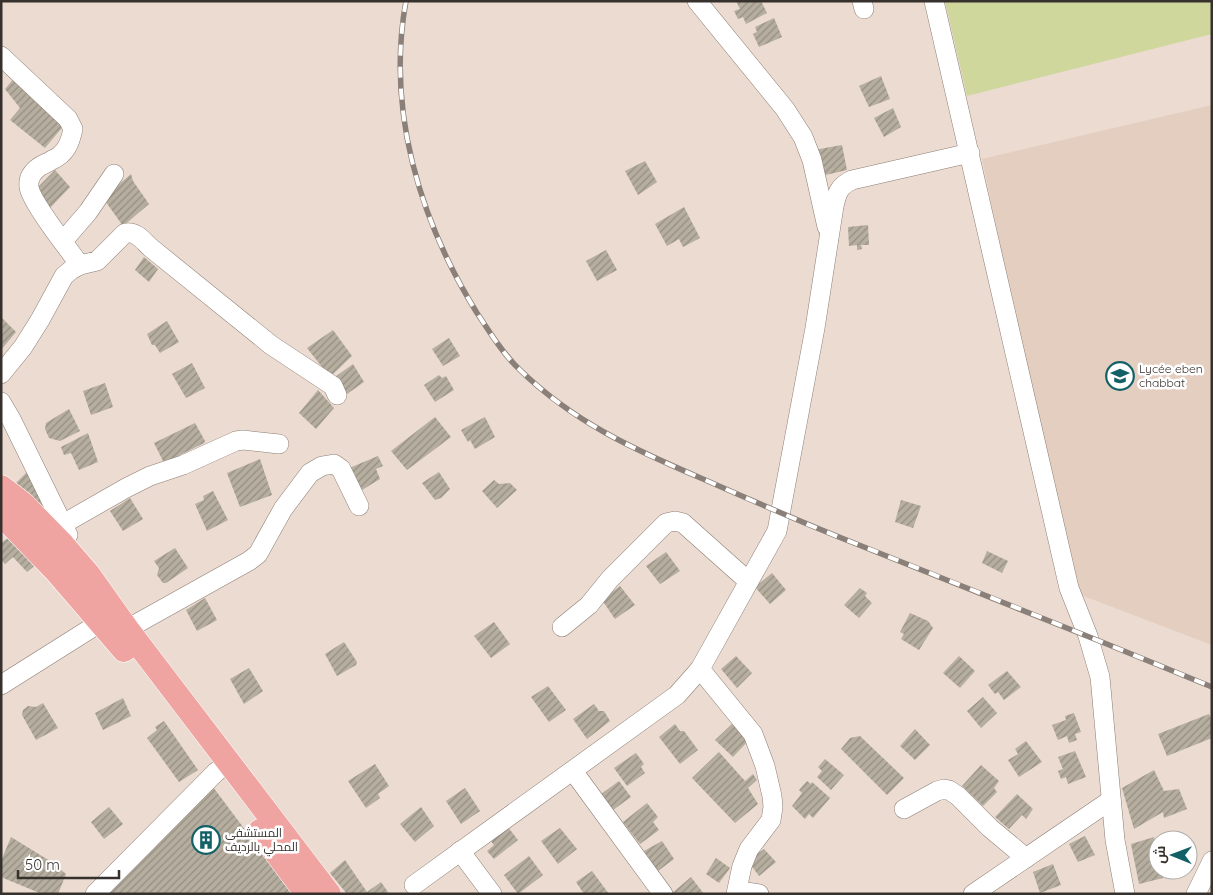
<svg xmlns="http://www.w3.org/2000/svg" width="1213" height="895" viewBox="0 0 1213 895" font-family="Quicksand,Cairo,sans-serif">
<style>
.built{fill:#e4cebf}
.green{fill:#d0d79d}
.building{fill:url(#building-hatch)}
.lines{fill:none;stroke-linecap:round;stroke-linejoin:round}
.minor-casing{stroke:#8d7e75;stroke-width:20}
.major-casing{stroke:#fff;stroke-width:25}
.minor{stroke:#fff;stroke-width:19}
.major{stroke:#f0a4a1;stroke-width:24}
.rail-casing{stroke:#8b8079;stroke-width:5.5}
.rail{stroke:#fff;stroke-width:4;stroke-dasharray:11;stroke-linecap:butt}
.labels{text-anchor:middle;stroke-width:5;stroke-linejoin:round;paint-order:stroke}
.poi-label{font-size:12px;fill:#37312d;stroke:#fff;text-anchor:start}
</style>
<defs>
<pattern id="building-hatch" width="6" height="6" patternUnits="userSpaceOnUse" patternTransform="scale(1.25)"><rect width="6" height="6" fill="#b6ae9f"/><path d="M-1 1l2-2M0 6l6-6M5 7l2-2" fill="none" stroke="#958e82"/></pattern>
</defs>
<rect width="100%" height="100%" fill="#ebdbd0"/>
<!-- built -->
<path class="built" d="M1212 105V645L1073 592 982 159Z"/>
<!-- green -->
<path class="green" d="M945 1H1212V34L967 96Z"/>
<!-- building -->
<g class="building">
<path d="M736 1H761L767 13 746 24 743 17 738 19 734 11 740 9Z"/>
<path d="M774 18 782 37 759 47 753 34 757 32 755 27Z"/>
<path d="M881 76 890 99 869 107 859 86Z"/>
<path d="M15 77 66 123 45 148 10 120 20 108 5 89Z"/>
<path d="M893 108 901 127 884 137 874 118Z"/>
<path d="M842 145 847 170 821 176 814 150Z"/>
<path d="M645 161 657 182 638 195 625 171Z"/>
<path d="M55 170 70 187 50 208 35 190Z"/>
<path d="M131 174 133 181 149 204 123 226 103 198Z"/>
<path d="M684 207 700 238 683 247 679 239 667 246 655 224Z"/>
<path d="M868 225 869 245H861L862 249 857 250V245L849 246 848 227Z"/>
<path d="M606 250 617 270 597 281 586 261Z"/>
<path d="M144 257 158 269 149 282 135 270Z"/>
<path d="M1 317 16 332 1 350Z"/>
<path d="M167 321 179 342 160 353 155 345H152L147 334Z"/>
<path d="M333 330 352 356 330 377 307 348Z"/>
<path d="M449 338 460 356 443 366 432 349Z"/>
<path d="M192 363 205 388 186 398 172 374Z"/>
<path d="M353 364 364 382 347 394 335 377Z"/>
<path d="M439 375 442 378 446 376 454 390 435 402 424 385Z"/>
<path d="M105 383 113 407 91 415 83 391Z"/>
<path d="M318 390 334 408 316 429 299 413Z"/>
<path d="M69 409 80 431 60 441 49 438 45 429 46 423Z"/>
<path d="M435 417 451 437 407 470 391 451Z"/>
<path d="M485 417 495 437 475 449 470 440 468 442 461 430Z"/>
<path d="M195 423 205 441 204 443 164 463 154 443Z"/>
<path d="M88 433 98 462 79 470 71 453 64 455 61 447Z"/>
<path d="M378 456 383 466 376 469 380 479 357 493 347 469Z"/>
<path d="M260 459 272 495 240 507 227 473Z"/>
<path d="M30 469 45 504 39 507 16 483Z"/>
<path d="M439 472 450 489 441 498 435 500 422 483Z"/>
<path d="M494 480 499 484 510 483 517 490 497 508 482 491Z"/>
<path d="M213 491 228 520 207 531 195 504 204 500 203 496Z"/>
<path d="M130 498 143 519 123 531 110 511Z"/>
<path d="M901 500 921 506 913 528 895 522Z"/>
<path d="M11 536 38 563 27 572 13 557 5 564 1 560V543Z"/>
<path d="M175 548 188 568 166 583H163L157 575 159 568 154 561Z"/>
<path d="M987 551 1008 561 1002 573 982 563Z"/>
<path d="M666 552 680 571 660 584 646 566Z"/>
<path d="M772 573 786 590 770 604 755 587Z"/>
<path d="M620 586 635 605 615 619 602 600Z"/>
<path d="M860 588 867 593 865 596 872 603 859 618 844 605Z"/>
<path d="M205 598 217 620 197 631 186 610Z"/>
<path d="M910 613 928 621 933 628 919 650 901 639 904 634 900 632Z"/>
<path d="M494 622 510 644 491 658 474 636Z"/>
<path d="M344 642 357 662 356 665 337 676 325 654Z"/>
<path d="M736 656 752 673 737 688 721 669Z"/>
<path d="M959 656 975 671 960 688 943 673Z"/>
<path d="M249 668 263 691 244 704 230 679Z"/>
<path d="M1007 671 1021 687 1004 700 998 692 995 694 988 685Z"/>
<path d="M548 686 566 710 549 722 531 697Z"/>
<path d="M983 697 997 713 981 728 967 711Z"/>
<path d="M123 698 131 716 103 730 95 713Z"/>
<path d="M43 703 58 728 36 740 22 715 23 710 28 706 36 707Z"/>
<path d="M594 704 599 711H604L610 721 587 739 573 719Z"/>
<path d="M1074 713 1081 732 1075 734 1077 740 1069 743 1067 736 1058 740 1052 725 1066 720 1065 716Z"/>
<path d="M1209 714 1212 721V738L1167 756 1158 734Z"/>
<path d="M164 721 198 770 179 782 147 738 157 730 155 727Z"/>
<path d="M675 724 680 731H684L698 750 680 764 659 737Z"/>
<path d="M732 724 749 740 733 757 715 740Z"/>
<path d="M915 729 930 745 915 760 900 746Z"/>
<path d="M860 736 904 778 887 795 841 749 850 738Z"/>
<path d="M1026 741 1042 762 1019 777 1008 760 1018 754 1015 749Z"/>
<path d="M1075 751 1086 777 1068 784 1066 777 1061 779 1058 771 1063 769 1058 757Z"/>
<path d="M719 752 745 781 753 774 757 780 748 788 758 804 735 823 692 778Z"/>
<path d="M636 753 644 764 641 767 645 773 627 786 614 768Z"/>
<path d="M825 759 844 775 831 790 817 777 822 771 818 767Z"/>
<path d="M375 764 389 786 378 794 380 798 366 808 348 781Z"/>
<path d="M981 765 999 781 994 788 997 792 983 806 962 786Z"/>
<path d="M1154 770 1164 791 1179 789 1187 809 1164 818 1163 812 1134 829 1122 788Z"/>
<path d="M619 781 631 797 613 810 601 794Z"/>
<path d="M807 781 811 784 812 782 830 798 813 818 809 814 805 819 792 806 802 793 799 790Z"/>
<path d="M213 787 293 894H103Z"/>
<path d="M465 788 480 811 461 824 446 801Z"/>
<path d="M1017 794 1033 809 1026 819 1022 815 1009 829 995 817Z"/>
<path d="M647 803 658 817 653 822 659 830 640 844 623 822Z"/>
<path d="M109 807 123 824 104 839 91 822Z"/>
<path d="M421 807 434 826 415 842 400 824Z"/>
<path d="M504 822 518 840 494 859 487 851 494 845 486 835Z"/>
<path d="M560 828 577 849 558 864 541 841Z"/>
<path d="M1085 836 1095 855 1078 862 1069 844Z"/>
<path d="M11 837 50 861 66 874 58 894H42L1 877V861Z"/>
<path d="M1154 837 1158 856V870H1161L1163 878 1139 884 1131 844Z"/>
<path d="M662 841 674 859 658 871 644 851Z"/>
<path d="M764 849 776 862 759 876 748 861Z"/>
<path d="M529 856 543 875 518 894 504 875Z"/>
<path d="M716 858 730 868 719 883 706 874Z"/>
<path d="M345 860 367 892 381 882 388 892 386 894H347L330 873Z"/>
<path d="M1053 864 1061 885 1040 893 1033 872Z"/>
<path d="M592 871 609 894H584L576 882Z"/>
<path d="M691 877 704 894H671Z"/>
</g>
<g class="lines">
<defs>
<g id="minor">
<path d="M697 1 785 109 803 137 812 160 827 227"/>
<path d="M862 1 864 9"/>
<path d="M934 1 1069 588 1088 636 1100 677 1115 840 1125 894"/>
<path d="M1 56 68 119 73 129C70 143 66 154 52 160 48 163 43 164 39 167 32 172 28 179 29 187 31 202 69 250 80 265"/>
<path d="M63 241 88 212 114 174"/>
<path d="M1 374 23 347 40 320 64 276 71 270 80 265 97 261 125 233C137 231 143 241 151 248L271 345 333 386 337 395"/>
<path d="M1 402 11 419 68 535"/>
<path d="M63 524 126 488 150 476 183 465 236 441 243 440 279 444"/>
<path d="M562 627 589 605 610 579 666 523 675 521 683 523 748 581"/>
<path d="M127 629 249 561 258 554 283 509 310 473 322 466 334 464 341 469 359 506"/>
<path d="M700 669 753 734 765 766 772 796 773 807 771 820 749 849 742 866 736 894"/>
<path d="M1 685 101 622"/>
<path d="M573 771 663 894"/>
<path d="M904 809 937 791 944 789 949 790 958 796 990 828 1026 858"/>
<path d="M460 851 492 894"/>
<path d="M414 885 677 695 700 669 777 531 815 328 834 206C837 193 839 186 852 180L970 153"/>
<path d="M95 894 216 772 229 763"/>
<path d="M740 894 746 892 759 894"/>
<path d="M973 894 1111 800"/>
<path d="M1196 894 1212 861"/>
</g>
<g id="major">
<path d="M1 487 23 504 63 545 88 574 127 629 329 894"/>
<path d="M1 514 57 572 124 650"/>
<path d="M260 831 307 894"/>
</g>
</defs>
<!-- minor casing -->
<use href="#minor" class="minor-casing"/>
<!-- major casing -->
<use href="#major" class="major-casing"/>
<!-- minor -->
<use href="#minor" class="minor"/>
<!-- major -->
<use href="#major" class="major"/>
<defs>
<path id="rail" d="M406 1C386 110 420 221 477 313 490 332 502 353 519 369 573 422 635 450 703 479 753 501 803 523 854 543 973 590 1093 638 1212 687"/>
</defs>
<!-- rail casing -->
<use href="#rail" class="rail-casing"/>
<!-- rail -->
<use href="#rail" class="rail"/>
</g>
<!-- icons -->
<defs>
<symbol id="school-ring" viewBox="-11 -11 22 22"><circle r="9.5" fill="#fff" stroke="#116167" stroke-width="1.5"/><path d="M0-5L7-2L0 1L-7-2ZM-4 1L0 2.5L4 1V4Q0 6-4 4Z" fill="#116167"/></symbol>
<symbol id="building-ring" viewBox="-11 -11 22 22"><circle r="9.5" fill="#fff" stroke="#116167" stroke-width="1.5"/><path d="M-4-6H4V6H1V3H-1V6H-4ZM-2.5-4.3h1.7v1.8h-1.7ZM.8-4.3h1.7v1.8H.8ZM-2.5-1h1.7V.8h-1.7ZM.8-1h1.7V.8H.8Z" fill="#116167"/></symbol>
</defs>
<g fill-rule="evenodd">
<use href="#school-ring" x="1104" y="360" width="32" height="32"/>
<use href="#building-ring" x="190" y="824" width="32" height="32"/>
</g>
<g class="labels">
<!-- poi labels -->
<g class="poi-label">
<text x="1139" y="373">Lycée eben<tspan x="1139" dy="14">chabbat</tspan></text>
<text x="225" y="837">المستشفى<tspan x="225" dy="14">المحلي بالرديف</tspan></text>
</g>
</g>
<!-- border -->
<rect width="1213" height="895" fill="none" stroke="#37312d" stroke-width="5"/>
<!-- north arrow -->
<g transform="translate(1173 855) rotate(271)"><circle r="24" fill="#ffffff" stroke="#afadab"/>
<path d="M0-4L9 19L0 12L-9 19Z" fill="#116167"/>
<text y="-8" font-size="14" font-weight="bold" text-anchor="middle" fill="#37312d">ش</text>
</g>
<!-- scale -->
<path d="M18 870v8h101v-8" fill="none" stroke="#37312d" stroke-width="2.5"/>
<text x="25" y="870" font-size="15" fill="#37312d" stroke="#ffffff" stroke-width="4" paint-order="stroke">50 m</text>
</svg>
